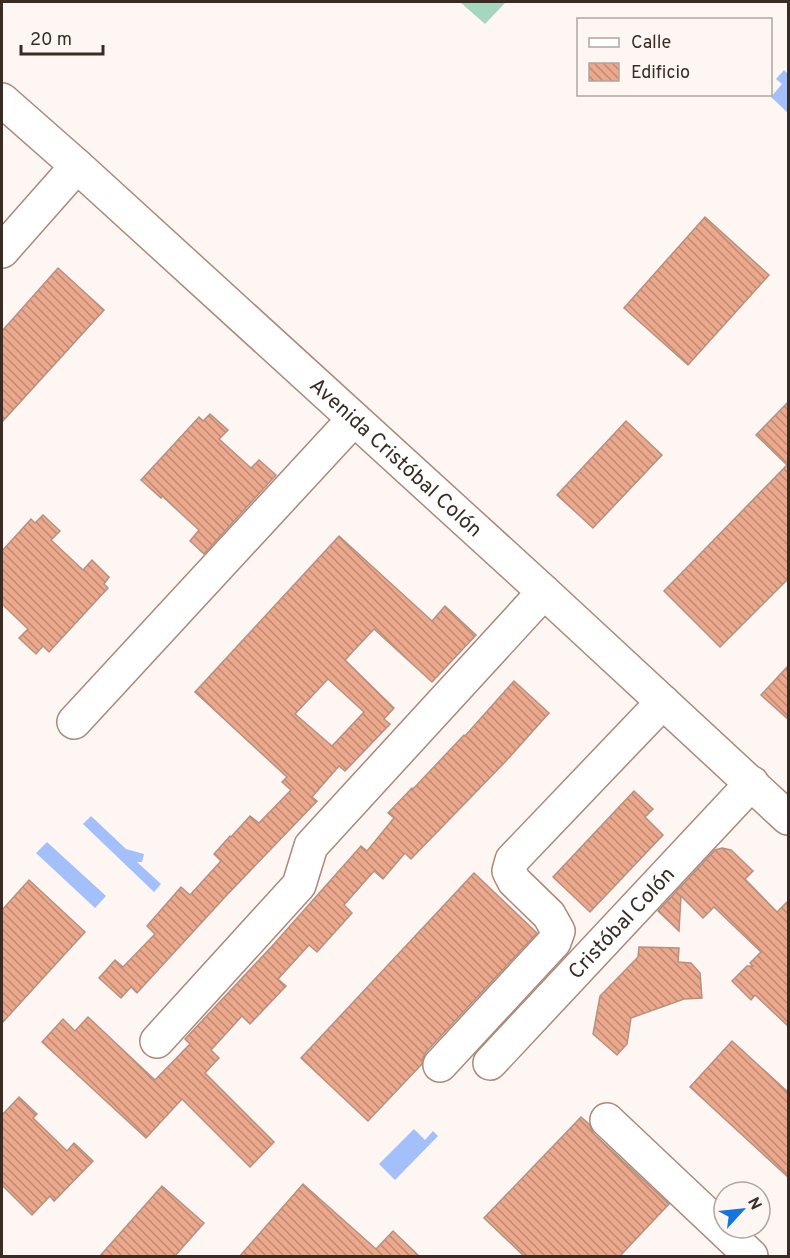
<svg xmlns="http://www.w3.org/2000/svg" width="790" height="1258" viewBox="0 0 790 1258" font-family="Overpass,sans-serif">
<style>
.park{fill:#a4d7be}
.water{fill:#a3c0fa}
.building{fill:url(#building-back-hatch);stroke:#b59182;stroke-width:1.5;fill-rule:evenodd}
.lines{fill:none;stroke-linecap:round;stroke-linejoin:round}
.minor-casing{stroke:#ac8879;stroke-width:36}
.major-casing{stroke:#ac8879;stroke-width:36}
.minor{stroke:#fff;stroke-width:33}
.major{stroke:#fff;stroke-width:33}
.labels{text-anchor:middle;stroke-width:4.5;stroke-linejoin:round;paint-order:stroke}
.street-label{font-size:21px;fill:#3a2b25;stroke:#fef6f3}
</style>
<defs>
<pattern id="building-back-hatch" width="6" height="6" patternUnits="userSpaceOnUse" patternTransform="scale(1.5)"><rect width="6" height="6" fill="#eba88c"/><path d="M-1 5l2 2M0 0l6 6M5-1l2 2" fill="none" stroke="#bf8972"/></pattern>
</defs>
<rect width="100%" height="100%" fill="#fef6f3"/>
<!-- park -->
<path class="park" d="M460 2H506L485 24Z"/>
<!-- water -->
<g class="water">
<path d="M784 70 788 74V113L771 97 782 84 776 79Z"/>
<path d="M91 816 126 849 144 854 142 862H137L161 884 154 892 83 824Z"/>
<path d="M47 842 106 896 95 908 36 853Z"/>
<path d="M414 1129 425 1140 433 1131 438 1136 395 1180 379 1164Z"/>
</g>
<!-- building -->
<g class="building">
<path d="M705 217 769 275 688 365 624 308Z"/>
<path d="M58 268 104 310 2 422V331Z"/>
<path d="M789 401V578L720 647 664 591 787 465 756 435Z"/>
<path d="M210 414 228 430 219 439 251 468 259 460 276 475 204 554 190 541 199 530 162 496 161 498 141 480 199 417 203 421Z"/>
<path d="M626 421 662 455 593 528 557 495Z"/>
<path d="M43 515 60 531 51 540 83 570 92 560 109 577 104 584 108 588 49 652 43 646 36 654 19 638 28 629 2 604V551L31 519 35 523Z"/>
<path d="M339 536 432 621 445 606 476 635 432 682 374 629 345 660 394 708 384 719 390 724 345 771 339 766 312 797 317 801 225 897 137 993 131 987 121 998 99 978 115 960 123 967 155 934 147 926 181 887 190 895 221 861 214 854 230 836 231 837 250 816 259 823 291 790 282 782 287 777 195 692ZM328 679 364 712 332 746 295 714Z"/>
<path d="M789 665V720L761 695Z"/>
<path d="M514 681 549 713 506 761 411 859 405 853 383 879 374 871 344 905 352 913 317 952 309 945 278 979 286 986 250 1024 242 1016 211 1050 219 1058 205 1073 274 1142 250 1167 182 1099 146 1138 42 1042 63 1019 75 1031 88 1017 155 1080 190 1044 185 1039 274 944 361 846 367 851 394 818 388 813 412 788 413 789 464 735 465 736Z"/>
<path d="M634 791 653 809 645 817 663 835 590 912 553 877Z"/>
<path d="M722 848 731 850 753 871 745 879 777 912 789 900V1027L755 995 751 1000 732 981 747 966H753L750 963 761 952 714 907 703 918 681 896 679 931 658 911 715 850Z"/>
<path d="M474 873 537 933 426 1052 422 1060V1064L368 1121 301 1058Z"/>
<path d="M29 880 85 932 2 1023V910Z"/>
<path d="M639 947 679 948 678 962 691 963 700 973 702 998 684 999 631 1018 627 1044 617 1055 593 1034 600 996 638 957Z"/>
<path d="M732 1041 789 1093V1178L690 1087Z"/>
<path d="M19 1097 37 1114 33 1118 67 1151 74 1143 93 1161 54 1201 50 1196 32 1215 2 1185V1115Z"/>
<path d="M581 1117 589 1124 594 1134 669 1204 619 1257H525L484 1218Z"/>
<path d="M303 1184 376 1249 393 1231 420 1257H239Z"/>
<path d="M162 1186 204 1223 174 1257H99Z"/>
</g>
<g class="lines">
<defs>
<g id="minor">
<path d="M2 251 77 166"/>
<path d="M74 722 354 419"/>
<path d="M157 1041 299 885 311 846 544 592"/>
<path id="s1" d="M490 1063 752 783"/>
<path d="M440 1065 554 942 558 931 549 915 514 881 509 871 512 860 663 702"/>
<path d="M607 1120 751 1256"/>
</g>
<g id="major">
<path id="s2" d="M2 100 77 166 544 592 788 818"/>
</g>
</defs>
<!-- minor casing -->
<use href="#minor" class="minor-casing"/>
<!-- major casing -->
<use href="#major" class="major-casing"/>
<!-- minor -->
<use href="#minor" class="minor"/>
<!-- major -->
<use href="#major" class="major"/>
</g>
<g class="labels">
<!-- street labels -->
<g class="street-label">
<text dy="7" stroke="none"><textPath href="#s2" startOffset="532">Avenida Cristóbal Colón</textPath></text>
<text dy="7" stroke="none"><textPath href="#s1" startOffset="192">Cristóbal Colón</textPath></text>
</g>
</g>
<!-- border -->
<rect width="790" height="1258" fill="none" stroke="#3a2b25" stroke-width="6"/>
<!-- legend -->
<rect x="577" y="18" width="195" height="78" fill="#fef6f3" stroke="#b0a5a1" stroke-width="1.5"/>
<rect x="589" y="38" width="30" height="9" fill="#ffffff" stroke="#b0a5a1" stroke-width="1.5"/>
<text x="631" y="48" font-size="18" fill="#3a2b25">Calle</text>
<rect x="589" y="63" width="30" height="18" fill="url(#building-back-hatch)" stroke="#b0a5a1" stroke-width="1.5"/>
<text x="631" y="78" font-size="18" fill="#3a2b25">Edificio</text>
<!-- north arrow -->
<g transform="translate(742 1210) rotate(63)"><circle r="28" fill="#fef6f3" stroke="#b0a5a1" stroke-width="1.5"/>
<path d="M0-4.5L10 22L0 15L-10 22Z" fill="#1674dd"/>
<text y="-9" font-size="16" font-weight="bold" text-anchor="middle" fill="#3a2b25">N</text>
</g>
<!-- scale -->
<path d="M21 45v9h82v-9" fill="none" stroke="#3a2b25" stroke-width="3"/>
<text x="30" y="45" font-size="18" fill="#3a2b25" stroke="#fef6f3" stroke-width="4.5" paint-order="stroke">20 m</text>
</svg>
